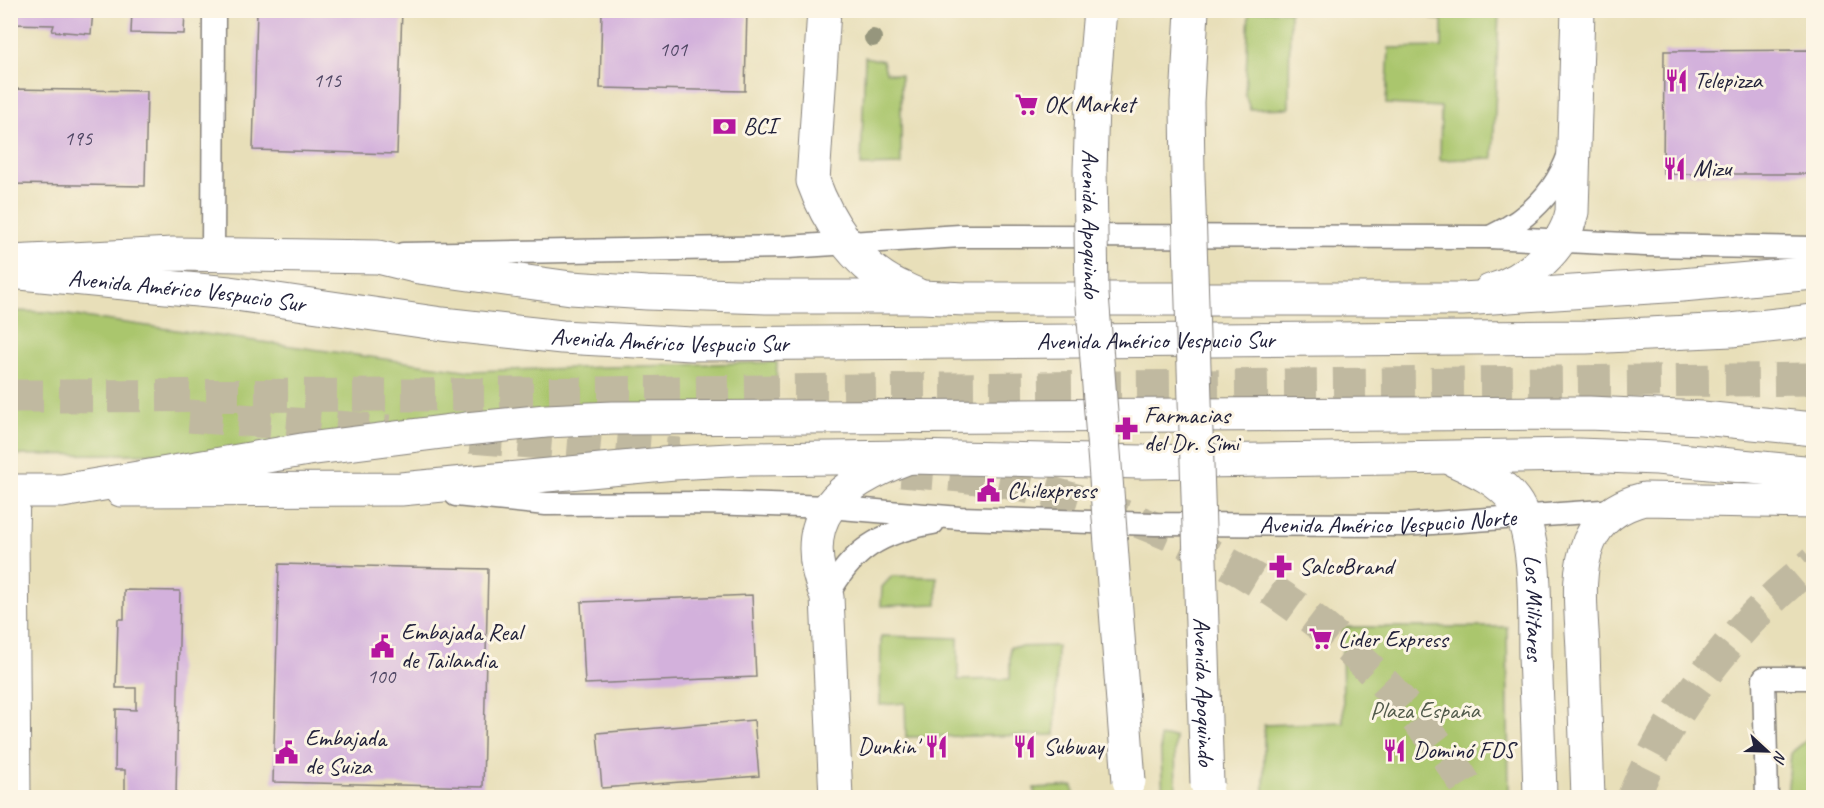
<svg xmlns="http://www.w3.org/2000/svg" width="1824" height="808" viewBox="0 0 1824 808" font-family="Caveat,sans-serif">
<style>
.green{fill:#aac66d;stroke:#667454;stroke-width:1.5}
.building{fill:#d3b1dc}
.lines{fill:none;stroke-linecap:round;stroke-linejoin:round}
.motorway-tunnel{stroke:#c0b9a0;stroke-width:33;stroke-dasharray:33 16;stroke-linecap:butt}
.service-casing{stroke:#85807a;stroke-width:25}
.tertiary-casing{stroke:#85807a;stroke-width:35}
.secondary-casing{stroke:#85807a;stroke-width:35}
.primary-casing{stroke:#85807a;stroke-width:35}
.service{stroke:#fff;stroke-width:22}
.tertiary{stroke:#fff;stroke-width:33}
.secondary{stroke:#fff;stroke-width:33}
.primary{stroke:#fff;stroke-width:33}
.primary-bridge-casing{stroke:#85807a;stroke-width:35;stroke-linecap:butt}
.primary-bridge{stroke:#fff;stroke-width:33}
.tree{fill:#96967d}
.labels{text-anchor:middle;stroke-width:6;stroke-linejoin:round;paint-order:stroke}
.number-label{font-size:21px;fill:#4e4663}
.poi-label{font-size:24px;fill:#22223b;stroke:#fcf5e5;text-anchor:start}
.street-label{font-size:24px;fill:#22223b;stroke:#fcf5e5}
.park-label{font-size:24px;fill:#525b4c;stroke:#fcf5e5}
</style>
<rect width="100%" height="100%" fill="#fcf5e5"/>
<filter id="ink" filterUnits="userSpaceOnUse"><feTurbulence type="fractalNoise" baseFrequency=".0167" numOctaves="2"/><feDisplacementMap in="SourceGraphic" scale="12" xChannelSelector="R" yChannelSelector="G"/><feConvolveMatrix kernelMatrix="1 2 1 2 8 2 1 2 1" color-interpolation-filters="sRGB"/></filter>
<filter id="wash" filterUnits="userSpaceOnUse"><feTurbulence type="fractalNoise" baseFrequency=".008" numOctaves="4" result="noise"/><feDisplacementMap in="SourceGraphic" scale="24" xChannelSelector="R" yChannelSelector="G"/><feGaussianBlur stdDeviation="1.35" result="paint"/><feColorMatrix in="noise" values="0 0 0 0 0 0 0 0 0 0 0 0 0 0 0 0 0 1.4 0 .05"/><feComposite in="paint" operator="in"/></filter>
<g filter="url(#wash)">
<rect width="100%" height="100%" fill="#e8dfb9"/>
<!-- green -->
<g class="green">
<path d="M1249 11H1290L1289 108 1250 109 1245 95Z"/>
<path d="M1432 11H1499L1493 158 1440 160 1441 107 1386 104 1389 48 1442 47V20L1432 19Z"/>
<path d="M865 57 883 61 886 72 901 75V165L861 166Z"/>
<path d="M11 311 47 312 471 371 777 362 775 407 315 452 11 455Z"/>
<path d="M892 576 937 577V604L881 606 882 587Z"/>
<path d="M1342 627H1507L1509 797H1264V725L1343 722Z"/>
<path d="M881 636 958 638V680L1010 679V647L1057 646 1055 735 906 737 905 703 880 705Z"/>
<path d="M1813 735V797H1787L1791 753Z"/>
<path d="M1160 737H1175L1176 797H1163Z"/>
<path d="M1073 786 1074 797H1035L1034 788Z"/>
</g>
<g id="blocks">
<!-- building -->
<g class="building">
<path d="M10 10H93L91 34 52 31 54 25 10 24Z"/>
<path d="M132 10H185L184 34 131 33Z"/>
<path d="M257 10H402L397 154 253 150Z"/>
<path d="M602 10H747L745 91 600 88Z"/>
<path d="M1814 50V174H1663L1664 51Z"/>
<path d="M10 89 147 91 145 186 10 184Z"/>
<path d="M279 564 488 569 483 787 273 782Z"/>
<path d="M124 590 180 591 176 797 125 796V770H115L116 709 136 710V688H116L118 619H124Z"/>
<path d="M752 595 756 677 585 684 581 602Z"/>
<path d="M754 720 759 776 602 788 597 733Z"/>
</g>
</g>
</g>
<g filter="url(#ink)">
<use href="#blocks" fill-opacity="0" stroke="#85807a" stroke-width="1.5"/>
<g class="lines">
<!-- motorway-tunnel -->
<g class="motorway-tunnel">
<path d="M10 396 420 395 1814 379"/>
<path d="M189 416 389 431"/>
<path d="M470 437 679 454"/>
<path d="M901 471C937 474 973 476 1009 483 1156 514 1295 584 1396 696 1425 728 1453 760 1473 798"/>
<path d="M1633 798C1656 741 1692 688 1731 642 1755 612 1785 587 1814 562"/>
</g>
<defs>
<g id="service">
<path d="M1490 237C1527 220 1556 192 1569 154"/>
<path d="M213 254 214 10"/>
<path d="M403 254 787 247 960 236 1490 237 1645 245 1814 248"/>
<path id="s1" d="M456 495 546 504 706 503 829 507 960 518 1155 524 1404 525 1616 510"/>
<path d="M827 597C851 550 881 532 933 523"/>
<path d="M1767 798 1764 678H1814"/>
</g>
<g id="tertiary">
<path d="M824 10 813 181C827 220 854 262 892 283 900 287 909 291 917 295"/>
<path d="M10 262 173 254 378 257 419 267 571 288 647 293 766 297H922L965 299H1462L1682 285 1814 273"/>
<path d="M1490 291C1526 281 1564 249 1572 212L1578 10"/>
<path d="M13 491 12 535 14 798"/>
<path d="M836 798 827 597C794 517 839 483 909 457"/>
</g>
<g id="secondary">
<path id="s2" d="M1454 460C1476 470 1499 480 1514 500 1539 533 1534 615 1535 656 1537 703 1539 750 1540 798"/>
<path d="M121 490 401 489 674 463 748 459 909 457 1142 462 1578 455 1657 458 1814 473"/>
<path d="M1588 798C1586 749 1585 700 1583 651 1582 616 1575 575 1589 542 1599 518 1620 505 1644 499L1814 502"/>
</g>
<g id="primary">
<path id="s3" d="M10 272 229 293 442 324 562 337 692 344 1586 337 1731 330 1814 321"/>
<path d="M10 491H62L308 449 466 429 546 421 613 418 1589 413 1702 418 1814 429"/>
</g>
</defs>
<!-- service casing -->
<use href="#service" class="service-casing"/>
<!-- tertiary casing -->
<use href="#tertiary" class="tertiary-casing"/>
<!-- secondary casing -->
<use href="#secondary" class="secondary-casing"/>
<!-- primary casing -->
<use href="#primary" class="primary-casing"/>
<!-- service -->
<use href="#service" class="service"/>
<!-- tertiary -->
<use href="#tertiary" class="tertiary"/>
<!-- secondary -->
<use href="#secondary" class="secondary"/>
<!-- primary -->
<use href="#primary" class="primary"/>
<defs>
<g id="primary-bridge">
<path id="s4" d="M1100 10 1092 105 1090 170 1092 294 1129 781"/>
<path id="s5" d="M1192 10 1187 102 1188 176 1207 784"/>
</g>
</defs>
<!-- primary-bridge casing -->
<use href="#primary-bridge" class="primary-bridge-casing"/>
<!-- primary-bridge -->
<use href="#primary-bridge" class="primary-bridge"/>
</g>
<!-- trees -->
<circle class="tree" cx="873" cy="38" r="9"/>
</g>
<!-- icons -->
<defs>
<symbol id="restaurant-bare" viewBox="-9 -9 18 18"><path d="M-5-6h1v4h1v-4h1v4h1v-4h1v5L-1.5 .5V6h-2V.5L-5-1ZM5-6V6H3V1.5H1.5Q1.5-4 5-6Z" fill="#b5179e" stroke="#fcf5e5" stroke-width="2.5" paint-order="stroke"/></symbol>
<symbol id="supermarket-bare" viewBox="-9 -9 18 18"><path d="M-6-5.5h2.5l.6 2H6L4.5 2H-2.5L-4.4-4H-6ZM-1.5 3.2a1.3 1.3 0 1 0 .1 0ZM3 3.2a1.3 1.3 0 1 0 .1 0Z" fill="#b5179e" stroke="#fcf5e5" stroke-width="2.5" paint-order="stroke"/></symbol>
<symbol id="bank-bare" viewBox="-9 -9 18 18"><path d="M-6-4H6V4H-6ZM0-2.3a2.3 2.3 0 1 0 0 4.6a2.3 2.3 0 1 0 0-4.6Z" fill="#b5179e" stroke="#fcf5e5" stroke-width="2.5" paint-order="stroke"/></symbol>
<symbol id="pharmacy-bare" viewBox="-9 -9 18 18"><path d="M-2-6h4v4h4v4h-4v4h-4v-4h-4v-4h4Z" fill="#b5179e" stroke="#fcf5e5" stroke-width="2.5" paint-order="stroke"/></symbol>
<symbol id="civic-bare" viewBox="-9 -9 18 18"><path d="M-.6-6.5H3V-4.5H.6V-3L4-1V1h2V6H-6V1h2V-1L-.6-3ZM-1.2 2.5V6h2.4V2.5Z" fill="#b5179e" stroke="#fcf5e5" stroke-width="2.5" paint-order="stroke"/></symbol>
</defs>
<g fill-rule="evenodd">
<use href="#restaurant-bare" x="1660" y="64" width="33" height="33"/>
<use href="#supermarket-bare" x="1010" y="88" width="33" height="33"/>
<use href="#bank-bare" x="708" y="110" width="33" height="33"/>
<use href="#restaurant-bare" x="1658" y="152" width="33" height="33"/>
<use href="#pharmacy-bare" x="1110" y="412" width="33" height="33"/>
<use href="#civic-bare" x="972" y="474" width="33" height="33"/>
<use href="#pharmacy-bare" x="1264" y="550" width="33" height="33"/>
<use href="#supermarket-bare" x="1304" y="622" width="33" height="33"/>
<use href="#civic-bare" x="366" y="630" width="33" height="33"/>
<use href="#restaurant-bare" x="920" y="730" width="33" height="33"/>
<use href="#restaurant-bare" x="1008" y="730" width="33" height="33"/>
<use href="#restaurant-bare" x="1378" y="734" width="33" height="33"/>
<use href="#civic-bare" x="270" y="736" width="33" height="33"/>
</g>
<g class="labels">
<!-- number labels -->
<g class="number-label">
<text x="673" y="56">101</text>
<text x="327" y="87">115</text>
<text x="78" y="145">195</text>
<text x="381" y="683">100</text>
</g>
<!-- poi labels -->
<g class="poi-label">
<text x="1694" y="88">Telepizza</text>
<text x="1044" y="112">OK Market</text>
<text x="743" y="134">BCI</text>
<text x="1693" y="176">Mizu</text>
<text x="1144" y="423">Farmacias<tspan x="1144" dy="28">del Dr. Simi</tspan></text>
<text x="1007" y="498">Chilexpress</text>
<text x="1299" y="574">SalcoBrand</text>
<text x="401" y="640">Embajada Real<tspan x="401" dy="28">de Tailandia</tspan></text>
<text x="1338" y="647">Lider Express</text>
<text x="305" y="746">Embajada<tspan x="305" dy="28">de Suiza</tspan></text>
<text x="918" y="754" text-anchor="end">Dunkin'</text>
<text x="1043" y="754">Subway</text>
<text x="1413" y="758">Dominó FDS</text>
</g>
<!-- street labels -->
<g class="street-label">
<text dy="8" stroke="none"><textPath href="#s4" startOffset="214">Avenida Apoquindo</textPath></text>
<text dy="8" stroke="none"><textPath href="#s3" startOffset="178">Avenida Américo Vespucio Sur</textPath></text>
<text dy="8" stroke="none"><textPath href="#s3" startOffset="664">Avenida Américo Vespucio Sur</textPath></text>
<text dy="8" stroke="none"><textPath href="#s3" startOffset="1150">Avenida Américo Vespucio Sur</textPath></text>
<text dy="8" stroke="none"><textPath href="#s1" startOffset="933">Avenida Américo Vespucio Norte</textPath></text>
<text dy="8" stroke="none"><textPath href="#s2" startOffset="184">Los Militares</textPath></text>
<text dy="8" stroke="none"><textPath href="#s5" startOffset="682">Avenida Apoquindo</textPath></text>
</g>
<!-- park labels -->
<g class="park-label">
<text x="1425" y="718">Plaza España</text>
</g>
</g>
<!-- margin -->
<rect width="1824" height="808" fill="none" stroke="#fcf5e5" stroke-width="36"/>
<!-- north arrow -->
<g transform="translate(1767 751) rotate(112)" stroke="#fcf5e5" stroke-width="4.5" paint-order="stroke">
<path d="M0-4.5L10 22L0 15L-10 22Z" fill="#22223b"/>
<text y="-9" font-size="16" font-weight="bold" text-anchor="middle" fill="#22223b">N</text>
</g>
</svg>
